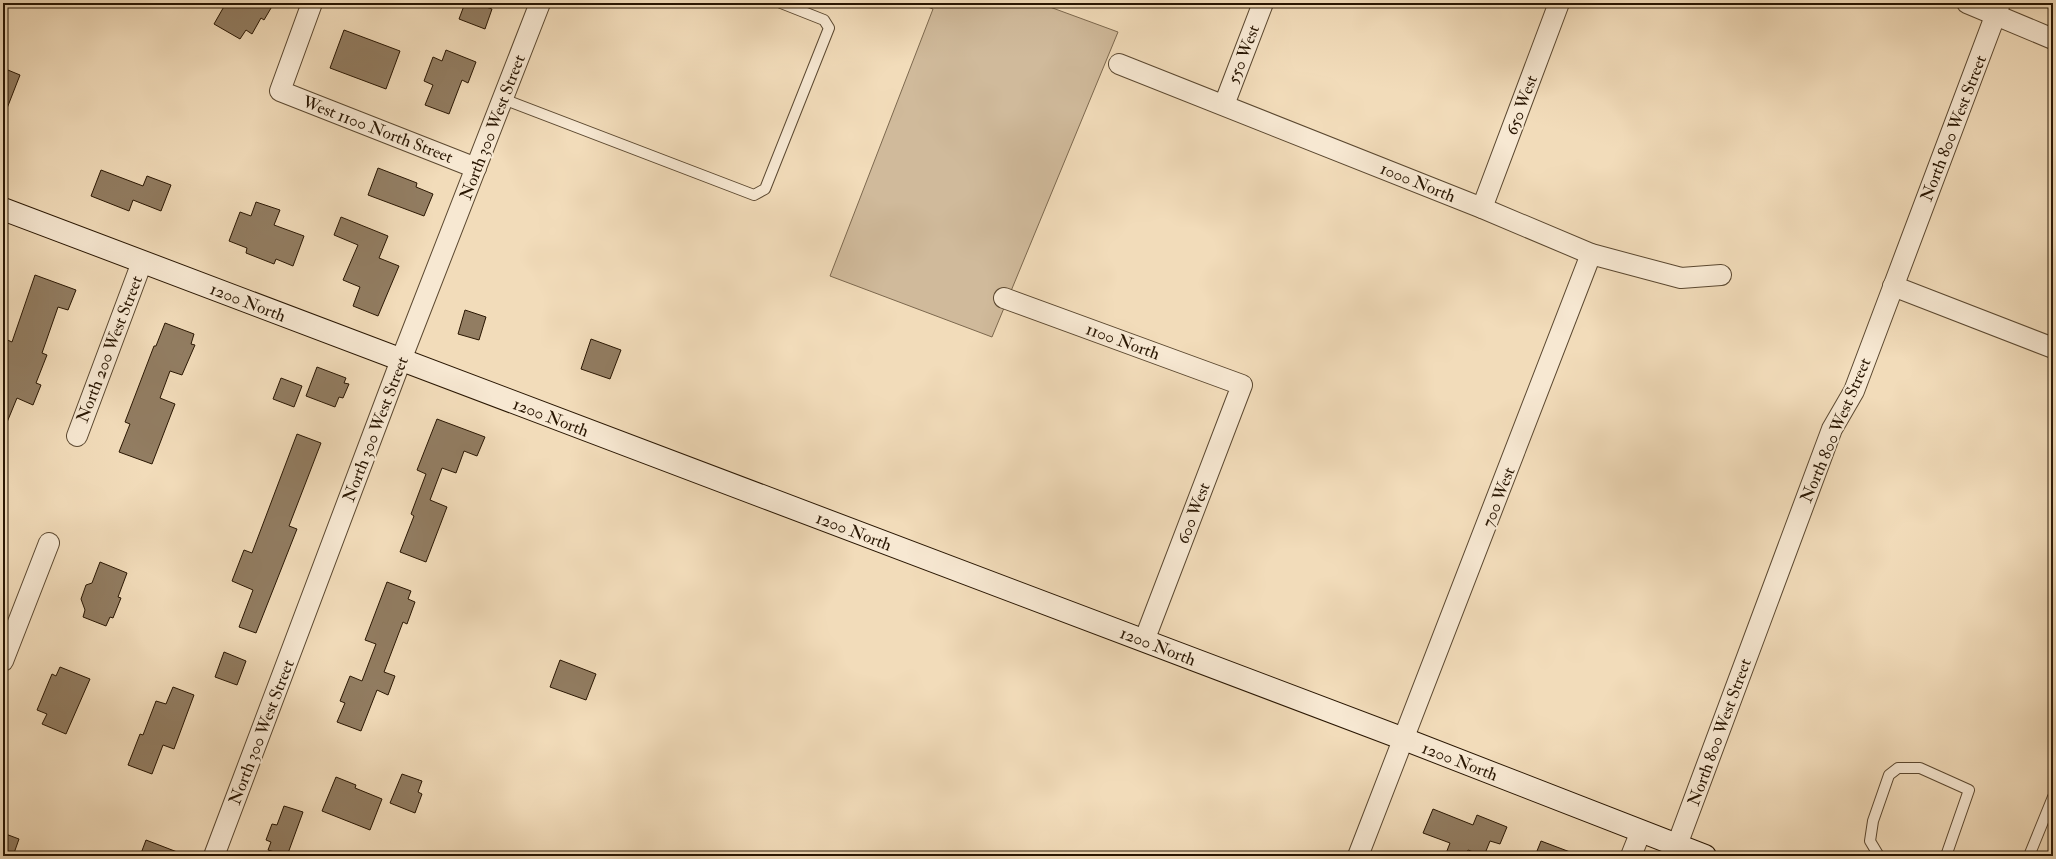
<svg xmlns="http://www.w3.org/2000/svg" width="2056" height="859" viewBox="0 0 2056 859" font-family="'IM FELL Double Pica',serif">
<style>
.green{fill:#d0ba9b;stroke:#7c684e}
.building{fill:#927d62;stroke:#291602}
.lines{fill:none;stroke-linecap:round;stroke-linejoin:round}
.lane-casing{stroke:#5b4830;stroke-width:12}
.street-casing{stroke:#5b4830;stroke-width:22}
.secondary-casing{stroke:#291602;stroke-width:24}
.lane{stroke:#f7e8d2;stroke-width:10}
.street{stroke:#f7e8d2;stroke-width:20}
.secondary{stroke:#f7e8d2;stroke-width:22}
.labels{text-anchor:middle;stroke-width:4;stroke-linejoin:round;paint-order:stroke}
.street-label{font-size:17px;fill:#291602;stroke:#f7e8d2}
</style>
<rect width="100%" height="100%" fill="#f2dcba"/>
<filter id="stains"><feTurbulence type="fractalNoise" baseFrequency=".005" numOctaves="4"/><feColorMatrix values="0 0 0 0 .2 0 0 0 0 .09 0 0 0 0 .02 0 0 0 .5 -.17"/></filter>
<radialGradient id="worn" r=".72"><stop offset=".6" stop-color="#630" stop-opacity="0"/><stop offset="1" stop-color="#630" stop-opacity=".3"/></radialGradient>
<!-- green -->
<path class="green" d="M917 3H1039L1118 32 992 337 830 276 933 9Z"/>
<!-- building -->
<g class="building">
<path d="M226 3H274L264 20 261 18 252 34 246 30 240 39 214 24Z"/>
<path d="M465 3H488L486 7 492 9 485 29 459 19Z"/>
<path d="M344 30 400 51 386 89 330 68Z"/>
<path d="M446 50 476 62 468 83 462 80 449 114 425 105 433 85 424 81 433 57 442 61Z"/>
<path d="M3 68 20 75 4 116H3Z"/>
<path d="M378 168 417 183 416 187 433 194 424 216 368 195Z"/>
<path d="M101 170 143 186 147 176 171 185 161 211 133 200 129 211 91 196Z"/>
<path d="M256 202 280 210 274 225 304 236 293 266 276 259 274 264 246 253 247 248 229 241 240 212 251 216Z"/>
<path d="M341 217 388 236 379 258 399 266 378 316 353 306 360 287 343 280 358 245 334 235Z"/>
<path d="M35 275 76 290 68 310 58 307 42 353 47 355 36 383 41 385 33 405 17 398 3 432V338L12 342Z"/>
<path d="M465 310 486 317 479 340 458 334Z"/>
<path d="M165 323 194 334 191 344 195 345 182 375 170 371 160 398 175 404 152 464 119 452 130 424 125 422 154 346H156Z"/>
<path d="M591 339 621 350 610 379 581 369Z"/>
<path d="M317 367 346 378 344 383 349 384 343 398 339 397 335 407 306 396Z"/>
<path d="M281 378 302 386 294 407 273 399Z"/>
<path d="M437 419 485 437 477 456 464 451 456 473 442 468 430 500 447 507 426 562 400 552 414 516 411 514 426 474 417 470Z"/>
<path d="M297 434 321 443 289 526 297 529 256 633 239 627 253 590 232 581 244 550 252 553Z"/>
<path d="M100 562 127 573 118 597 121 598 113 618 110 617 106 626 83 617 85 610 81 599 86 585 92 583Z"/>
<path d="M387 582 411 591 408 599 415 602 407 624 403 622 384 672 395 676 388 695 377 690 361 731 337 722 345 703 340 701 350 676 362 681 376 644 365 640Z"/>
<path d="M224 652 246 661 237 685 215 677Z"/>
<path d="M560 660 596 674 586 700 550 687Z"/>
<path d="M60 667 90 679 66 734 42 724 47 714 37 710 52 674 56 676Z"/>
<path d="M173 687 194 695 174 749 163 745 152 774 128 765 140 734 143 735 156 701 166 704Z"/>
<path d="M402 774 422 781 418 792 422 794 415 813 390 803Z"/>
<path d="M336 777 356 785 355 788 382 799 370 830 322 811Z"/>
<path d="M284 806 303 812 287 856 268 850 271 842 266 840 272 824 277 825Z"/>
<path d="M1433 809 1473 825 1477 815 1507 827 1500 844 1490 841 1484 856 1468 850 1465 856H1445L1450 843 1423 833Z"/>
<path d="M3 833 19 839 13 856H3Z"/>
<path d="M146 840 185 855V856H140Z"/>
<path d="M1541 841 1578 855V856H1535Z"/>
</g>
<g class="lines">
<defs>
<g id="lane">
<path d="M503 99 754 195 765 189 829 28 824 20 781 3"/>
<path d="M1879 856 1870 841 1873 821 1889 775 1898 768H1920L1969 790 1946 856"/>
<path d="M2029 856 2053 797"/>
</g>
<g id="street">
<path d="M312 3 280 91 476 168"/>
<path d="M1967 3 2053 39"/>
<path d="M1119 64 1482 208 1591 254 1681 278 1721 275"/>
<path d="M1224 105 1263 3"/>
<path d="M1482 208 1559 3"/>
<path d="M1893 286 2053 348"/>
<path d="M1004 298 1242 385 1144 641"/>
<path d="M77 436 142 262"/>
<path d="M3 661 49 543"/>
<path d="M1677 845 1832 429 1854 391 2000 3"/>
<path d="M214 856 401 360 540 3"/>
<path d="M1358 856 1591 254"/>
<path d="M1631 856 1641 831"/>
</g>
<path id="secondary" d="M3 209 1404 739 1705 856"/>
</defs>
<!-- lane casing -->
<use href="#lane" class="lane-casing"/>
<!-- street casing -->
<use href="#street" class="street-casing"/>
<!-- secondary casing -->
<use href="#secondary" class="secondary-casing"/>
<!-- lane -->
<use href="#lane" class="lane"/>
<!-- street -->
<use href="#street" class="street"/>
<!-- secondary -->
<use href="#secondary" class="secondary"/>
</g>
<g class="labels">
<!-- street labels -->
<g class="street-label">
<text transform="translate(1243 54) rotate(-69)" y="6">550 West</text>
<text transform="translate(1521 105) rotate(-70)" y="6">650 West</text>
<text transform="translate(492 127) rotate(-69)" y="6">North 300 West Street</text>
<text transform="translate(1953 128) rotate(-69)" y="6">North 800 West Street</text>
<text transform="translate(378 129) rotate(21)" y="6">West 1100 North Street</text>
<text transform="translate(1418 182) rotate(22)" y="6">1000 North</text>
<text transform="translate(248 302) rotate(21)" y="6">1200 North</text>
<text transform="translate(1123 341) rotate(20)" y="6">1100 North</text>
<text transform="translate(109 349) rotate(-69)" y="6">North 200 West Street</text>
<text transform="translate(551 417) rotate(21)" y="6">1200 North</text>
<text transform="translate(375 429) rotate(-69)" y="6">North 300 West Street</text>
<text transform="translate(1835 430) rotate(-67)" y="6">North 800 West Street</text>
<text transform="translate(1498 497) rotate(-69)" y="6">700 West</text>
<text transform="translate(1193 513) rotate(-69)" y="6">600 West</text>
<text transform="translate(854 531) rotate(21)" y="6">1200 North</text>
<text transform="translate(1158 646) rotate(21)" y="6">1200 North</text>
<text transform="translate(261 732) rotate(-69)" y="6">North 300 West Street</text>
<text transform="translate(1719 732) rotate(-70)" y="6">North 800 West Street</text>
<text transform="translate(1460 761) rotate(21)" y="6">1200 North</text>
</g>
</g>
<!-- margin -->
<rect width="2056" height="859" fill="none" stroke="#f2dcba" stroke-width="16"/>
<rect x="4" y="4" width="2048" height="851" fill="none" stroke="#291602" stroke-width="2"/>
<rect x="8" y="8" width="2040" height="843" fill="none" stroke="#291602"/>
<rect width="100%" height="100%" filter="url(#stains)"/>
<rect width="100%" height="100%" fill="url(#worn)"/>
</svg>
